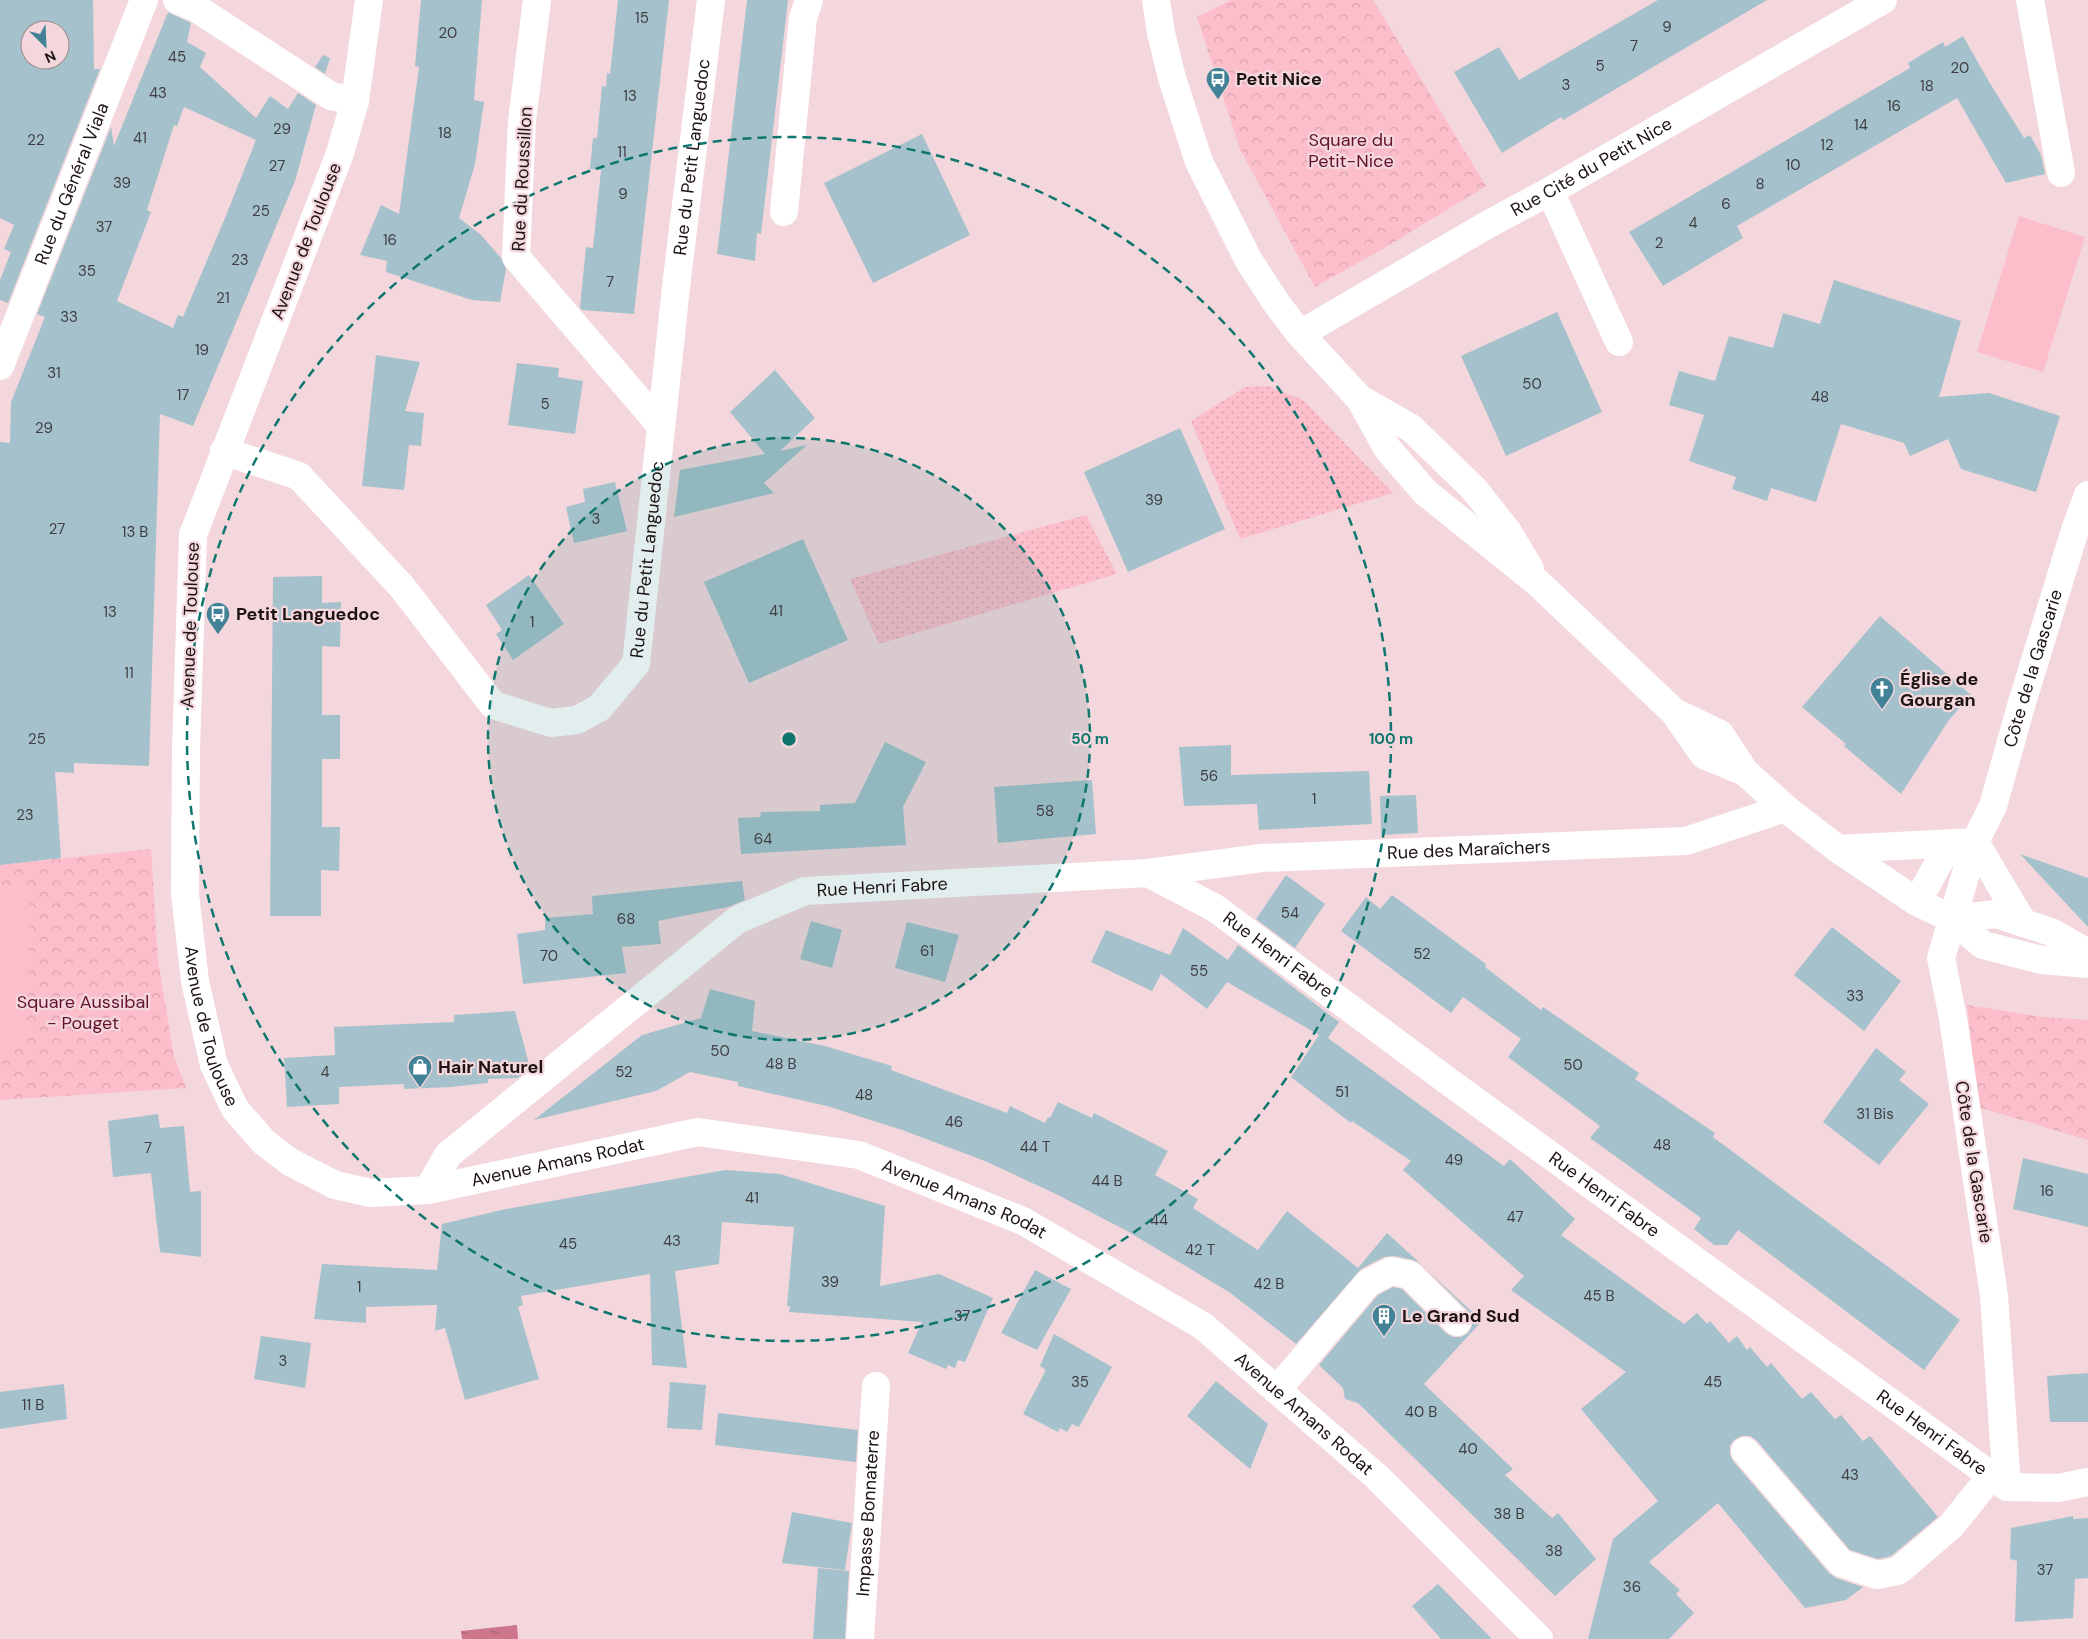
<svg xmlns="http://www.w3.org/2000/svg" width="2088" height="1639" viewBox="0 0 2088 1639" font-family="'DM Sans',sans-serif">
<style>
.grass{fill:url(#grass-dots)}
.park{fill:url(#park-crowns)}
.pitch{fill:#fdbecb}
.water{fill:url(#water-ripples)}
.building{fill:#a5c1cb;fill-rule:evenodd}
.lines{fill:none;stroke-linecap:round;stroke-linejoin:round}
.minor{stroke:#fff;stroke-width:28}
.major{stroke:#fff;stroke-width:28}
.ring{fill:none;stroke:#0f766e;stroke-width:2.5;stroke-dasharray:9 6}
.labels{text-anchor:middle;stroke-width:4.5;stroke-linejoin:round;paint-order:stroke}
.number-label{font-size:15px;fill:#3f3e42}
.poi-label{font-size:18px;font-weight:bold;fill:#1d1315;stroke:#f4d7dc;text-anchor:start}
.park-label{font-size:18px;fill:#62122e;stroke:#f4d7dc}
.street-label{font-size:18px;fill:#1d1315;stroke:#f4d7dc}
.centre{fill:#0f766e;stroke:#f4d7dc;stroke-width:2.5}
.ring-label{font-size:15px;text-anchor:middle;font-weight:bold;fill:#0f766e;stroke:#f4d7dc;stroke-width:4.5;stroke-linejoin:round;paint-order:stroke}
</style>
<defs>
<pattern id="grass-dots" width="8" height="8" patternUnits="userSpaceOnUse" patternTransform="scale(1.25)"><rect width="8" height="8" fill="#fdbecb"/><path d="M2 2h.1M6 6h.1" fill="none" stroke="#d8a2ad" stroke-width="1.8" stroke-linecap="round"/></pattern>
<pattern id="park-crowns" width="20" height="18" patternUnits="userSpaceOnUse" patternTransform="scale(1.25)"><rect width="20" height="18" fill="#fdbecb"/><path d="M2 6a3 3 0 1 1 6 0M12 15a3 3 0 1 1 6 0" fill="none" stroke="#d8a2ad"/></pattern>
<pattern id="water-ripples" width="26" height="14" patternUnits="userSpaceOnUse" patternTransform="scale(1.25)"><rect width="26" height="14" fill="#ce768c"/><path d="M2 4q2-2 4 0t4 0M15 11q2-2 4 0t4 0" fill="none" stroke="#a76071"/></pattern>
</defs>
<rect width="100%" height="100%" fill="#f4d7dc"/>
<!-- grass -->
<g class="grass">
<path d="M1269 386 1303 400 1393 493 1240 539 1191 421 1245 387Z"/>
<path d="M1086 515 1117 574 879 644 850 579Z"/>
</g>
<!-- park -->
<g class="park">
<path d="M1231 0H1373L1486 186 1381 250 1315 287 1240 149 1197 17Z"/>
<path d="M151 849 158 961 174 1056 186 1088 0 1100V865Z"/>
<path d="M1967 1005 2044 1017 2088 1020V1140L1978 1107Z"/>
</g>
<!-- pitch -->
<g class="pitch">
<path d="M2019 216 2085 237 2043 372 1977 352Z"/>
<path d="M0 887 26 888 30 889 26 1046H0Z"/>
</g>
<!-- water -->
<path class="water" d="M517 1625 518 1639H462L461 1631Z"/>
<!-- building -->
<g class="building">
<path d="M0 0H93L94 69H100L8 303 0 300V280L11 252 4 249 14 225 0 218ZM30 30H60V60H30Z"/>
<path d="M421 0H482L474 100 484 102 475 164 459 218 481 235 501 258 506 269 500 302 472 300 386 272 387 261 360 255 381 205 399 214 419 67 415 66Z"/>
<path d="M618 0H669L634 314 582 310 580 307 586 247 593 248 601 170 590 169 593 138H597L602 86 606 87 607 73 610 74Z"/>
<path d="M747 0H788L761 234 757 233 755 261 717 254Z"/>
<path d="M1658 0H1767L1563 120 1561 117 1502 153 1454 72 1499 47 1519 80Z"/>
<path d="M168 12 191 23 187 42 206 53 200 67 256 118 270 96 288 109 298 93 316 105 295 181 193 426 160 414 149 766 74 763V773L55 772 61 858 0 865V442L10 443 11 402 45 317 37 314 111 127 114 146ZM184 107 256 140 225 218 183 317 178 315 173 328 117 301 151 212 147 210 174 125 177 126Z"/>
<path d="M1963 36 1988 80 2024 138 2030 135 2041 155 2045 174 2006 183 1957 98 1737 226 1743 238 1663 286 1629 232 1910 68 1908 63 1943 42 1945 47Z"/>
<path d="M323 55 330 58 325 74 315 67Z"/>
<path d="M922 134 970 235 873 283 824 183Z"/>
<path d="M1834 280 1961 321 1939 397 1989 393 2060 416 2036 492 1961 469 1948 439 1910 456 1904 443 1841 424 1816 502 1771 488 1767 501 1732 489 1736 477 1689 461 1704 415 1669 405 1679 371 1715 381 1729 336 1773 348 1783 313 1820 324Z"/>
<path d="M1557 312 1602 412 1506 456 1461 356Z"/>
<path d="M376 355 420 362 405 411 424 413 421 446 409 445 404 490 362 486Z"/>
<path d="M517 363 559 368 558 377 583 381 575 434 508 425Z"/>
<path d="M775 370 815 418 780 451 807 445 764 483 774 493 674 517 680 470 765 454 730 412Z"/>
<path d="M1180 428 1225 529 1128 572 1084 472Z"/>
<path d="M615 482 627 531 574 543 566 507 585 502 583 489Z"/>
<path d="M803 539 848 640 749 683 704 582Z"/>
<path d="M529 575 564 624 513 660 496 634 502 630 486 605Z"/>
<path d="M322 576V603L341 602 340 647 322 646V715H340V759H322V827H340L339 871 321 870V916H270L273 577Z"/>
<path d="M1880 616 1971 695 1949 720 1901 794 1844 746 1846 744 1802 707Z"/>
<path d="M885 742 926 762 903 807 906 845 741 854 738 818 760 817 761 812 820 811V805L855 803Z"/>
<path d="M1231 745V775L1369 771 1372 824 1259 830 1257 804 1184 806 1179 747Z"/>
<path d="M1092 780 1096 834 998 843 994 787Z"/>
<path d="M1416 795 1418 833 1381 835 1380 796Z"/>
<path d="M2020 854 2088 878V927Z"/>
<path d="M1286 875 1325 904 1295 948 1256 919Z"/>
<path d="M742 881 745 900 728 907 658 921 661 944 622 947 626 973 523 984 517 934 545 930V918L593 914 592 896Z"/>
<path d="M1392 895 1486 964 1485 967 1541 1010 1543 1007 1639 1073 1635 1079 1715 1133 1713 1137 1768 1178 1960 1320 1924 1370 1738 1230 1727 1245H1714L1694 1229 1701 1218 1590 1138 1600 1126 1508 1057 1521 1039 1463 997 1451 1013 1341 931 1366 897 1380 909Z"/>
<path d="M811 921 842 930 832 968 800 959Z"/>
<path d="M907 922 959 935 945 982 895 968Z"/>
<path d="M1832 927 1901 981 1864 1031 1794 975Z"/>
<path d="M1183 928 1228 960 1238 945 1339 1022 1328 1038 1504 1166 1510 1159 1575 1219 1561 1235 1684 1324 1697 1313 1707 1324 1710 1321 1729 1343 1737 1336 1747 1350 1750 1347 1767 1367 1771 1363 1802 1399 1811 1392 1835 1419 1841 1415 1863 1441 1870 1436 1938 1517 1891 1556 1878 1559 1850 1550 1757 1441 1750 1436H1742L1734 1440 1730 1446V1454L1733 1461 1829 1573 1836 1578 1863 1587 1846 1600 1805 1608 1718 1503 1649 1562 1680 1590 1676 1594 1694 1613 1669 1639H1588L1613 1539 1658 1501 1581 1409 1626 1372 1511 1290 1524 1276 1403 1170 1411 1161 1352 1121 1351 1123 1291 1077 1319 1035 1227 982 1207 1009 1161 974 1152 991 1091 962 1106 930 1170 955Z"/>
<path d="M710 989 755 1001 752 1031 825 1046 892 1066 891 1070 1007 1113 1010 1106 1045 1123 1048 1117 1050 1118 1058 1102 1092 1118 1094 1113 1168 1151 1155 1175 1198 1199 1193 1208 1258 1250 1287 1211 1358 1268 1387 1233 1420 1263 1413 1260 1394 1256 1384 1257 1361 1269 1296 1344 1229 1292 1127 1231 1056 1194 985 1161 902 1130 827 1106 738 1086V1082L690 1072 656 1091 534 1120 642 1035 701 1018Z"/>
<path d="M515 1011 530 1068 518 1078 488 1079V1083L450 1087 404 1089V1084L339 1087V1104L287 1107 284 1058 335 1055 334 1027 454 1022V1015Z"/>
<path d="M1876 1048 1906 1072 1899 1080 1929 1104 1879 1165 1823 1122Z"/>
<path d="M158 1114 160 1128 184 1126 190 1192 201 1191V1257L160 1252 151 1173 113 1177 108 1121Z"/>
<path d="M2023 1158 2088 1174V1227L2013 1209Z"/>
<path d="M725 1170 780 1174 885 1206 880 1286 939 1274 993 1298 965 1362 958 1360 955 1368 948 1365 946 1369 908 1353 922 1322 789 1312 790 1306H787L794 1227 722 1222 719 1264 675 1271 687 1368 652 1365 650 1274 521 1296 523 1305 518 1307 539 1379 465 1400 445 1328 435 1331 437 1305 366 1307V1323L314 1319 322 1264 437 1270 442 1224 506 1209Z"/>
<path d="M1426 1269 1482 1321 1424 1384 1513 1469 1505 1475 1552 1518 1558 1513 1596 1559 1555 1596 1358 1403 1345 1399 1343 1388 1319 1365 1378 1295 1393 1287 1402 1289 1446 1333 1453 1337H1461L1468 1333 1472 1326V1318L1468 1311Z"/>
<path d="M1035 1270 1071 1289 1037 1350 1001 1333Z"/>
<path d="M1054 1334 1112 1367 1079 1427 1072 1424 1067 1432 1060 1428 1058 1432 1023 1414 1046 1370 1040 1366Z"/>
<path d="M261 1336 311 1343 305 1388 254 1379Z"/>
<path d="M2088 1373V1422H2050L2047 1376Z"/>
<path d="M1216 1381 1268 1424 1250 1469 1187 1416Z"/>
<path d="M670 1382 706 1385 702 1430 667 1428Z"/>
<path d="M64 1384 67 1419 0 1429V1392Z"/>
<path d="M718 1413 858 1430 856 1462 715 1445Z"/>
<path d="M792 1512 852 1523 845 1570 782 1563Z"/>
<path d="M2073 1516V1519L2088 1518V1578L2075 1579 2073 1618 2015 1622 2017 1561 2010 1559 2011 1528Z"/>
<path d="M818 1568 849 1571 845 1639H813Z"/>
<path d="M1438 1584 1492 1639H1441L1412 1606Z"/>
</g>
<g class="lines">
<!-- minor -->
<g class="minor">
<path d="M177 0 196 8 331 96 355 101"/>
<path d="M537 0 522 121 516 257 661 426"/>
<path d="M1156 0 1161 33 1172 78 1199 162 1249 261 1277 304 1300 334 1360 399 1387 448 1425 492 1538 583 1674 712 1704 755 1745 772"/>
<path d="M2030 0 2061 173"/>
<path d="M1550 191 1619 342"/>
<path d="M784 212 803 18 809 0"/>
<path id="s1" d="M1300 334 1487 225 1550 191 1883 0"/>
<path id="s2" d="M0 366 144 0"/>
<path d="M1360 399 1411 428 1474 489 1508 532 1530 569"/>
<path id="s3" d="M224 451 299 476 402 587 493 705 551 723 577 720 599 708 636 664 676 287 711 0"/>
<path d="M1676 713 1720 734 1745 772 1785 808 1838 849 1917 902 1952 919 1983 945 2042 960 2088 964"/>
<path d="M1975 842 2023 923"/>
<path d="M1838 849 1975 842"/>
<path id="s4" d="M1148 873 1215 908 1452 1084 2007 1487 2058 1488 2088 1482"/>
<path d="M1917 902 1949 844"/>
<path d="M1952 919 1996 914 2051 932 2088 953"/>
<path id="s5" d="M428 1190 448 1155 737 920 805 891 1148 873 1262 858 1686 841 1785 808"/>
<path d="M1277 1390 1368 1283 1391 1271 1410 1275 1457 1322"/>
<path d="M1745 1451 1841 1563 1877 1575 1898 1571 1951 1526 1991 1476"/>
<path id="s6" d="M2007 1487 1994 1296 1953 1018 1941 958 1975 842 1993 806 2021 706 2075 530 2088 495"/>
<path id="s7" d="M860 1639 876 1386"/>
</g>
<!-- major -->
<path class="major" id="s8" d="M369 0 355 101 340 153 193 535 186 748 185 894 195 981 214 1065 235 1109 264 1142 290 1162 335 1185 370 1193 428 1190 698 1132 859 1155 1023 1221 1203 1326 1377 1477 1539 1639"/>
</g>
<!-- distance rings -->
<circle cx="789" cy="739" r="301" fill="#0f766e" fill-opacity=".12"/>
<g class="ring">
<circle cx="789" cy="739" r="301"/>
<circle cx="789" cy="739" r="602"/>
</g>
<!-- icons -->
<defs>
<symbol id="bus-pin" viewBox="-11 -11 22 30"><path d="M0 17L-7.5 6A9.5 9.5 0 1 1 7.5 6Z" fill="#428296" stroke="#f4d7dc"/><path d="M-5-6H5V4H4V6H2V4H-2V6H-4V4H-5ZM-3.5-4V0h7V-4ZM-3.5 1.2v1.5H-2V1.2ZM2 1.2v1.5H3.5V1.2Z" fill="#fff"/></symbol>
<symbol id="church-pin" viewBox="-11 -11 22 30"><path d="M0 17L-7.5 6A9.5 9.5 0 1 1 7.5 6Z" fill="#428296" stroke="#f4d7dc"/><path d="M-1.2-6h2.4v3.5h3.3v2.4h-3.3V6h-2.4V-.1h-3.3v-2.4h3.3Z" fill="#fff"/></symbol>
<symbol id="shop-pin" viewBox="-11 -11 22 30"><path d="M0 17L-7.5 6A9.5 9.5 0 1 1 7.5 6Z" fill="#428296" stroke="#f4d7dc"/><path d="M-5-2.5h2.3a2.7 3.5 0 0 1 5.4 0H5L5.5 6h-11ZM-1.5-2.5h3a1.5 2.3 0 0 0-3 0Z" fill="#fff"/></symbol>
<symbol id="building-pin" viewBox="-11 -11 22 30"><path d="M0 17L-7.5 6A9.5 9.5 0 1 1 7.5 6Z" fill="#428296" stroke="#f4d7dc"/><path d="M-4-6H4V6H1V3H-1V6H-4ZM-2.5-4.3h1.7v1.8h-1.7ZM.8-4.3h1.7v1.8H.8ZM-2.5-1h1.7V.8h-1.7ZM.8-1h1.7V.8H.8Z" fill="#fff"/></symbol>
</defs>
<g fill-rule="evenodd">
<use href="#bus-pin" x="1204" y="65" width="28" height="38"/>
<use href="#bus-pin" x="204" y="600" width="28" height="38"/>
<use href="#church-pin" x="1868" y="675" width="28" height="38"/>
<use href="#shop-pin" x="406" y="1053" width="28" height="38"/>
<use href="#building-pin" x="1370" y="1302" width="28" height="38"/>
</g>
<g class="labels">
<!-- number labels -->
<g class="number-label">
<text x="642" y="23">15</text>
<text x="1667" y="32">9</text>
<text x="448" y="38">20</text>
<text x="1634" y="51">7</text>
<text x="177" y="62">45</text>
<text x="1600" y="71">5</text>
<text x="1960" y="73">20</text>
<text x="1566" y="90">3</text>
<text x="1927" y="91">18</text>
<text x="158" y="98">43</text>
<text x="630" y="101">13</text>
<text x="1894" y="111">16</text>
<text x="1861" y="130">14</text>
<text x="282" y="134">29</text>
<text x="445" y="138">18</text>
<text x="140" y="143">41</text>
<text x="36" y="145">22</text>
<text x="1827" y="150">12</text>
<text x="622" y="157">11</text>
<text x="1793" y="170">10</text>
<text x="277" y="171">27</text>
<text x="122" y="188">39</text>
<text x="1760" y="189">8</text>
<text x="623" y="199">9</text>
<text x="1726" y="209">6</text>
<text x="261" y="216">25</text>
<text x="1693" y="228">4</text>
<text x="104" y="232">37</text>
<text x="390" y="245">16</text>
<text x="1659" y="248">2</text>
<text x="240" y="265">23</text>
<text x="87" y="276">35</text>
<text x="610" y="287">7</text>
<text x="223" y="303">21</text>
<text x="69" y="322">33</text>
<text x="202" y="355">19</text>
<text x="54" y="378">31</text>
<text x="1532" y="389">50</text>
<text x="183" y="400">17</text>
<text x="1820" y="402">48</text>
<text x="545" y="409">5</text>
<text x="44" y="433">29</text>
<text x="1154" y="505">39</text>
<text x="596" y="524">3</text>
<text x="57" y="534">27</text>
<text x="135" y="537">13 B</text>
<text x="776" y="616">41</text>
<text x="110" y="617">13</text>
<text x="532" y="627">1</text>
<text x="129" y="678">11</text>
<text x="37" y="744">25</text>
<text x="1209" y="781">56</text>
<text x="1314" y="804">1</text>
<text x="1045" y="816">58</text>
<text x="25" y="820">23</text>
<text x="763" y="844">64</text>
<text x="1290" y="918">54</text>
<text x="626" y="924">68</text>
<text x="927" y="956">61</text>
<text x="1422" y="959">52</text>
<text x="549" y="961">70</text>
<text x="1199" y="976">55</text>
<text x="1855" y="1001">33</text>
<text x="720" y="1056">50</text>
<text x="781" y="1069">48 B</text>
<text x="1573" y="1070">50</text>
<text x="325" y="1077">4</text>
<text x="624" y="1077">52</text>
<text x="1342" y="1097">51</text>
<text x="864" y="1100">48</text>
<text x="1875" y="1119">31 Bis</text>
<text x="954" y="1127">46</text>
<text x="1662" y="1150">48</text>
<text x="1035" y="1152">44 T</text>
<text x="148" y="1153">7</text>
<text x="1454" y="1165">49</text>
<text x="1107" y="1186">44 B</text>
<text x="2047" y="1196">16</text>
<text x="752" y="1203">41</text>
<text x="1515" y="1222">47</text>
<text x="1159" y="1225">44</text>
<text x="672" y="1246">43</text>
<text x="568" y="1249">45</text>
<text x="1200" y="1255">42 T</text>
<text x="830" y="1287">39</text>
<text x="1269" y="1289">42 B</text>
<text x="359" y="1292">1</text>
<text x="1599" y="1301">45 B</text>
<text x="962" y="1321">37</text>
<text x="283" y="1366">3</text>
<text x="1080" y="1387">35</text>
<text x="1713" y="1387">45</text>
<text x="33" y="1410">11 B</text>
<text x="1421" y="1417">40 B</text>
<text x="1468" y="1454">40</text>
<text x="1850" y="1480">43</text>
<text x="1509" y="1519">38 B</text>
<text x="1554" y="1556">38</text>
<text x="2045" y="1575">37</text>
<text x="1632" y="1592">36</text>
</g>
<!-- poi labels -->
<g class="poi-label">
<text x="1236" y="85">Petit Nice</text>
<text x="236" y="620">Petit Languedoc</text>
<text x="1900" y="685">Église de<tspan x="1900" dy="21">Gourgan</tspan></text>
<text x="438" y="1073">Hair Naturel</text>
<text x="1402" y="1322">Le Grand Sud</text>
</g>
<!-- park labels -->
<g class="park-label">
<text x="1351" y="146">Square du<tspan x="1351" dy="21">Petit-Nice</tspan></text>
<text x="83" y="1008">Square Aussibal<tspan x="83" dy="21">- Pouget</tspan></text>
</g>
<!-- street labels -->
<g class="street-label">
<text dy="6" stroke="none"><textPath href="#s3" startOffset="1059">Rue du Petit Languedoc</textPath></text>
<text dy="6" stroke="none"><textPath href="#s1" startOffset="336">Rue Cité du Petit Nice</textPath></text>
<text transform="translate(522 179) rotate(-87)" y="6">Rue du Roussillon</text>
<text dy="6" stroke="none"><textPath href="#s2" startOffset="196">Rue du Général Viala</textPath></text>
<text transform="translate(306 241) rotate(-69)" y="6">Avenue de Toulouse</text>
<text dy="6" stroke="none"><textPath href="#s3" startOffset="654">Rue du Petit Languedoc</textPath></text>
<text transform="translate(190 625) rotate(-88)" y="6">Avenue de Toulouse</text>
<text dy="6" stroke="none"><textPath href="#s6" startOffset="838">Côte de la Gascarie</textPath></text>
<text dy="6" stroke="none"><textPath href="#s5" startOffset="1152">Rue des Maraîchers</textPath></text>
<text dy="6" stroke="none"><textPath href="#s5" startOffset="564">Rue Henri Fabre</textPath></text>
<text dy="6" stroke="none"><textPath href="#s4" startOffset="154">Rue Henri Fabre</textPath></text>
<text dy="6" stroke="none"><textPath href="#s8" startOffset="1060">Avenue de Toulouse</textPath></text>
<text dy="6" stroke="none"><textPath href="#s8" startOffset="1501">Avenue Amans Rodat</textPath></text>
<text transform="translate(1974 1162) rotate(81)" y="6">Côte de la Gascarie</text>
<text dy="6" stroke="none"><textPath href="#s4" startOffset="559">Rue Henri Fabre</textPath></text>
<text dy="6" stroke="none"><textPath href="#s8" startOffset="1921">Avenue Amans Rodat</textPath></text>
<text dy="6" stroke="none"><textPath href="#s8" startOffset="2326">Avenue Amans Rodat</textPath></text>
<text dy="6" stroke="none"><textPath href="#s4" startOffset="964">Rue Henri Fabre</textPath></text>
<text dy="6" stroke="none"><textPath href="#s7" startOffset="126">Impasse Bonnaterre</textPath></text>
</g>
</g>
<circle cx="789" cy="739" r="8" class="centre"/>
<g class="ring-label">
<text x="1090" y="744">50 m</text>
<text x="1391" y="744">100 m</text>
</g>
<!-- north arrow -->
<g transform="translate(45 45) rotate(156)"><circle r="24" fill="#f4d7dc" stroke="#9e898c"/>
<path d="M0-4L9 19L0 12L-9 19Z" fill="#428296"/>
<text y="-8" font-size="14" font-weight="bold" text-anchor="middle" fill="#1d1315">N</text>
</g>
</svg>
